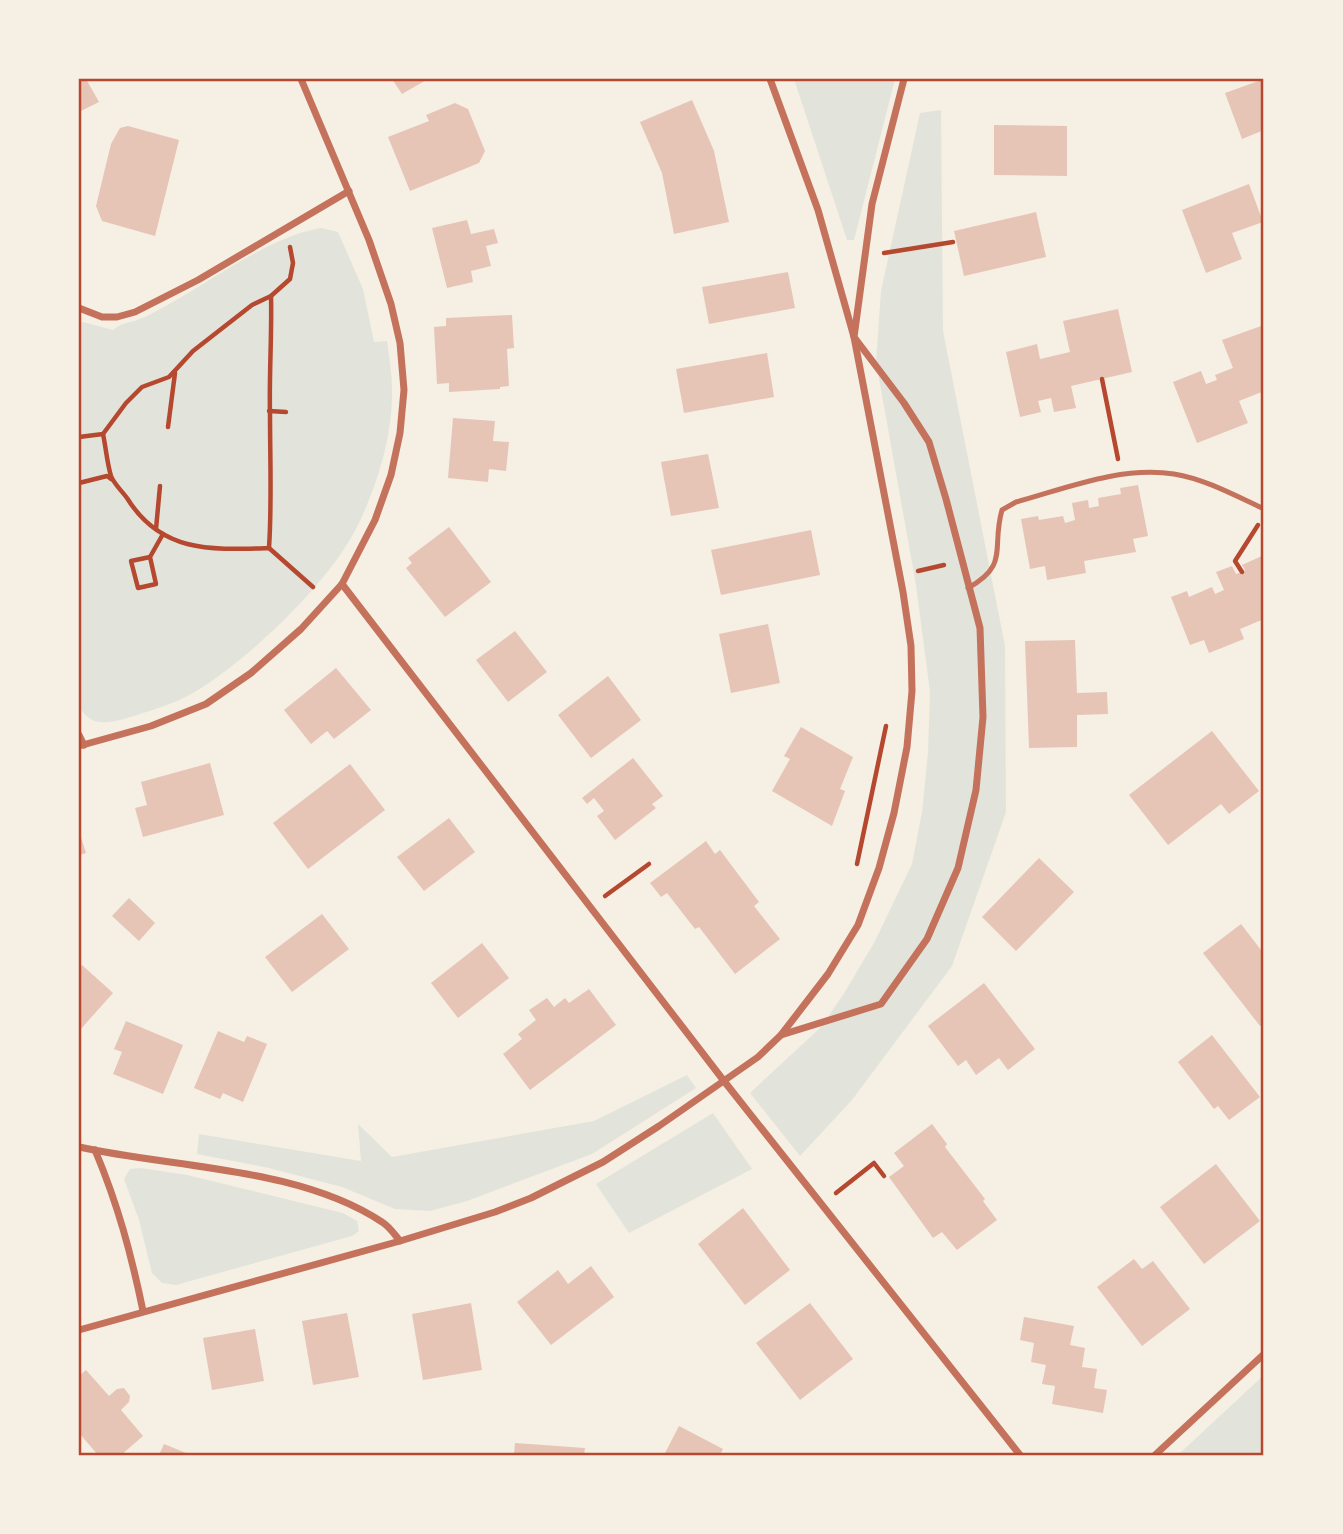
<svg xmlns="http://www.w3.org/2000/svg" width="1343" height="1534" viewBox="0 0 1343 1534" font-family="Overpass,sans-serif">
<style>
.green{fill:#e2e4dc}
.building{fill:#e6c5b7}
.lines{fill:none;stroke-linecap:round;stroke-linejoin:round}
.path{stroke:#b5482f;stroke-width:4.5}
.service{stroke:#c5725c;stroke-width:5}
.minor{stroke:#c5725c;stroke-width:7}
.neatline{fill:none;stroke:#b5482f;stroke-width:2.5}
</style>
<rect width="100%" height="100%" fill="#f6efe4"/>
<!-- green -->
<g class="green">
<path d="M794 79H895L854 240H847Z"/>
<path d="M941 110 943 331 1005 646 1006 812 952 966 852 1100 800 1156 750 1093 820 1028 843 995 875 941 912 864 922 812 928 752 930 692 916 585 876 362 881 291 920 113Z"/>
<path d="M321 228 338 232 363 289 374 342 387 341C389 357 392 373 392 389 393 436 377 486 357 527 328 584 252 656 198 690 179 702 156 709 134 716 113 722 91 730 79 706V321L113 330C121 323 128 323 137 320 146 317 154 312 162 308 211 282 267 237 321 228Z"/>
<path d="M687 1075 696 1088 592 1154 467 1201 430 1211 395 1209 342 1187 269 1168 197 1154 199 1134 361 1161 358 1124 392 1157 594 1121Z"/>
<path d="M713 1113 752 1169 629 1233 596 1184Z"/>
<path d="M141 1168 187 1175 343 1213 357 1221 359 1231 352 1236 176 1285 162 1283 152 1273 139 1220 124 1179 130 1169Z"/>
<path d="M1264 1375V1455H1178Z"/>
</g>
<!-- building -->
<g class="building">
<path d="M79 79H86L99 102 79 112Z"/>
<path d="M392 79H428L402 94Z"/>
<path d="M1264 79V130L1242 139 1225 93Z"/>
<path d="M692 100 714 151 729 222 674 234 662 173 640 122Z"/>
<path d="M455 103 468 109 485 151 479 163 410 191 388 137 429 121 426 115Z"/>
<path d="M994 125 1067 126V176L994 175Z"/>
<path d="M128 126 179 140 155 236 102 221 96 206 111 144 120 128Z"/>
<path d="M1249 184 1263 222 1232 233 1242 259 1206 273 1182 210Z"/>
<path d="M1036 212 1046 257 964 276 954 231Z"/>
<path d="M467 220 471 234 494 229 498 243 486 246 491 266 471 271 473 282 447 288 432 228Z"/>
<path d="M788 272 795 308 709 324 702 287Z"/>
<path d="M1118 309 1132 372 1071 386 1076 408 1054 412 1051 398 1038 401 1041 412 1020 417 1006 352 1037 344 1040 359 1070 352 1063 321Z"/>
<path d="M512 315 514 348 507 349 509 386 500 387V389L449 392V383L437 384 434 327 446 326V318Z"/>
<path d="M1264 325V391L1239 401 1248 423 1197 443 1173 382 1201 371 1206 384 1217 380 1215 375 1233 368 1222 340Z"/>
<path d="M767 353 774 397 684 413 676 369Z"/>
<path d="M453 418 495 421 493 441 509 442 506 471 489 469 488 482 448 478Z"/>
<path d="M708 454 719 508 671 516 661 462Z"/>
<path d="M1138 485 1148 536 1133 539 1136 552 1084 561 1086 573 1047 580 1045 566 1030 569 1021 519 1038 516 1039 520 1063 516 1065 523 1075 520 1072 503 1088 500 1089 508 1099 506 1098 498 1121 494 1120 488Z"/>
<path d="M449 527 491 582 445 617 406 568 412 563 408 558Z"/>
<path d="M811 530 820 575 721 595 711 550Z"/>
<path d="M1264 555V619L1240 629 1244 639 1209 653 1204 640 1190 645 1171 597 1187 591 1189 597 1212 587 1215 594 1224 590 1216 572 1232 566 1236 574 1242 572 1245 570 1242 565Z"/>
<path d="M768 624 780 683 731 693 719 634Z"/>
<path d="M515 631 547 672 508 702 476 660Z"/>
<path d="M1075 640 1077 693 1107 692 1108 714 1077 715V747L1029 748 1025 641Z"/>
<path d="M336 668 371 710 334 739 327 731 311 744 284 710Z"/>
<path d="M608 676 641 720 591 758 558 715Z"/>
<path d="M801 727 853 757 840 789 845 791 832 826 772 791 790 759 784 756Z"/>
<path d="M1212 731 1259 791 1229 814 1221 804 1168 845 1129 795Z"/>
<path d="M633 758 663 796 652 804 656 808 615 840 597 816 604 811 594 798 587 804 582 798Z"/>
<path d="M210 763 224 815 143 837 135 808 147 805 141 782Z"/>
<path d="M350 764 385 810 308 869 273 823Z"/>
<path d="M449 818 475 852 424 891 397 857Z"/>
<path d="M79 831 86 853 79 855Z"/>
<path d="M706 841 715 854 720 850 759 902 754 906 780 939 735 974 699 927 695 929 667 893 661 897 650 883Z"/>
<path d="M1039 858 1074 892 1016 951 982 917Z"/>
<path d="M129 898 155 923 139 941 112 916Z"/>
<path d="M322 914 349 949 292 992 265 957Z"/>
<path d="M1241 924 1264 954V1023L1260 1026 1203 953Z"/>
<path d="M482 943 509 978 458 1018 431 983Z"/>
<path d="M82 965 113 993 79 1031V969Z"/>
<path d="M984 983 1035 1049 1008 1070 999 1058 976 1075 966 1060 958 1066 928 1026Z"/>
<path d="M589 989 616 1025 530 1090 503 1054 522 1039 518 1034 536 1020 529 1010 547 998 554 1007 565 998 569 1003Z"/>
<path d="M126 1021 183 1045 163 1094 113 1074 122 1052 114 1049Z"/>
<path d="M218 1031 244 1042 247 1036 267 1044 243 1102 223 1093 220 1099 194 1088Z"/>
<path d="M1212 1035 1260 1097 1229 1120 1218 1106 1214 1109 1178 1062Z"/>
<path d="M932 1124 947 1144 945 1147 985 1199 983 1201 997 1220 957 1250 942 1232 933 1238 889 1177 904 1166 894 1153Z"/>
<path d="M1216 1164 1260 1221 1204 1264 1160 1207Z"/>
<path d="M743 1208 790 1270 745 1305 698 1244Z"/>
<path d="M1134 1259 1142 1269 1153 1261 1190 1309 1142 1346 1097 1287Z"/>
<path d="M591 1266 614 1297 551 1345 517 1302 558 1270 568 1284Z"/>
<path d="M471 1303 482 1370 423 1380 412 1314Z"/>
<path d="M810 1303 853 1359 800 1400 756 1343Z"/>
<path d="M347 1313 359 1377 313 1385 302 1321Z"/>
<path d="M1024 1317 1074 1326 1070 1345 1085 1348 1082 1367 1097 1369 1094 1388 1107 1390 1103 1413 1052 1404 1055 1386 1042 1384 1046 1365 1031 1362 1034 1343 1020 1340Z"/>
<path d="M255 1329 264 1381 212 1390 203 1338Z"/>
<path d="M86 1370 109 1396 117 1389 124 1388 130 1396 129 1402 121 1410 143 1436 121 1455H98L79 1433V1376Z"/>
<path d="M679 1426 723 1449 720 1455H664Z"/>
<path d="M515 1443 585 1448 584 1455H514Z"/>
<path d="M164 1444 191 1455H159Z"/>
</g>
<g class="lines">
<!-- path -->
<g class="path">
<path d="M884 253 953 242"/>
<path d="M1102 379 1118 459"/>
<path d="M269 411 286 412"/>
<path d="M168 427 175 373"/>
<path d="M103 434C106 448 107 463 111 476 114 484 122 491 127 498 161 553 211 550 269 548L313 587"/>
<path d="M79 437 103 434 126 403 142 387 169 377 193 351 252 305 271 296 290 279 293 263 290 247"/>
<path d="M79 483 107 476 111 479"/>
<path d="M156 529 160 486"/>
<path d="M269 548C272 503 270 459 270 414 269 374 272 335 271 296"/>
<path d="M150 557 131 561 138 588 156 584 150 557 163 534"/>
<path d="M918 571 944 565"/>
<path d="M1242 572 1235 561 1258 525"/>
<path d="M857 864 886 726"/>
<path d="M605 896 649 864"/>
<path d="M836 1193 874 1163 884 1176"/>
</g>
<!-- service -->
<path class="service" d="M968 588C1010 565 991 548 1002 510L1016 502C1067 488 1120 466 1174 474 1205 479 1236 496 1264 509"/>
<!-- minor -->
<g class="minor">
<path d="M770 79 818 210 854 337 904 403 929 442 946 499 980 628 983 717 976 790 958 868 927 939 881 1004 781 1035"/>
<path d="M79 308 102 317H117L135 312 198 280 349 191"/>
<path d="M342 584 724 1081 1020 1455"/>
<path d="M79 735 84 745"/>
<path d="M79 746 151 726 206 704 251 673 301 629 342 584 375 520 391 475 400 433 404 390 400 343 391 304 369 240 301 79"/>
<path d="M79 1147C174 1168 299 1167 382 1222 389 1226 395 1235 400 1241L495 1212 531 1198 603 1162 659 1126 758 1057 781 1035 828 974 858 925 879 868 894 813 907 747 912 691 911 646 903 592 854 337 872 204 904 79"/>
<path d="M95 1150C118 1205 131 1253 143 1311"/>
<path d="M79 1330 400 1241"/>
<path d="M1155 1455 1264 1354"/>
</g>
</g>
<!-- border -->
<rect width="1343" height="1534" fill="none" stroke="#f6efe4" stroke-width="161"/>
<rect x="80" y="80" width="1182" height="1374" class="neatline"/>
</svg>
